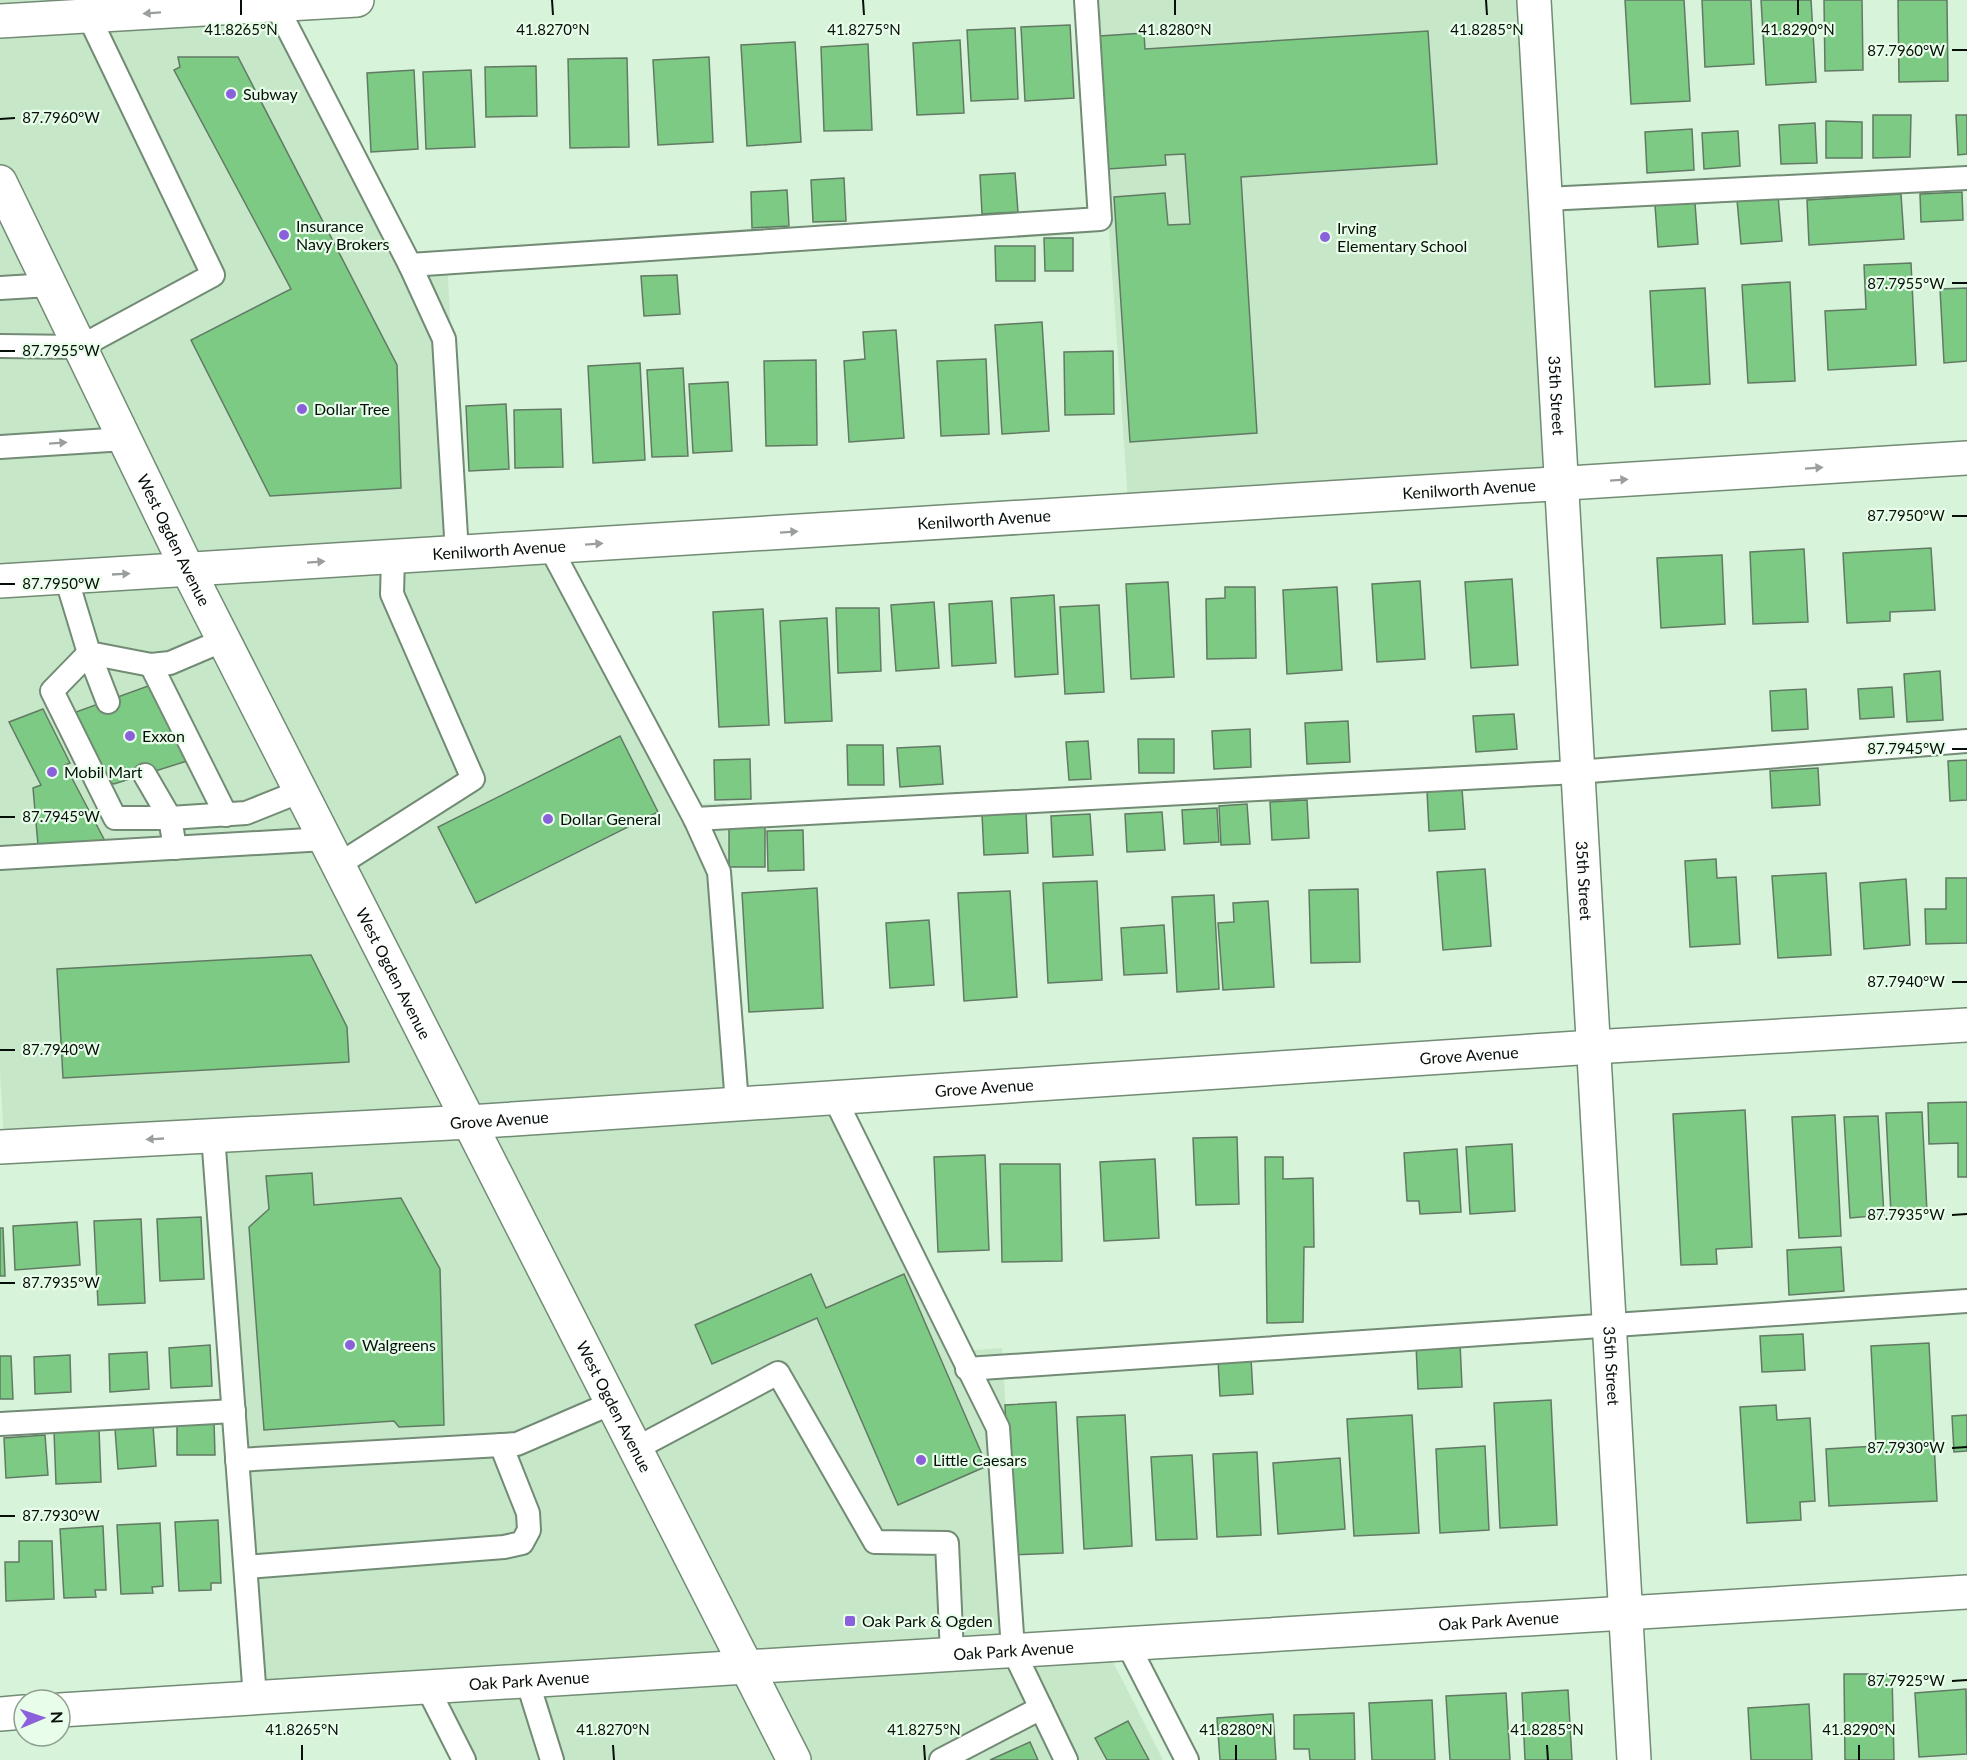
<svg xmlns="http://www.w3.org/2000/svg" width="1967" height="1760" viewBox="0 0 1967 1760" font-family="Lato,sans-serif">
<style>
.built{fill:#c6e8c9}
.building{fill:#7cca84;stroke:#627a64;stroke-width:1.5}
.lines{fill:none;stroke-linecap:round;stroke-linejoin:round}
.service-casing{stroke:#728b74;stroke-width:26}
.minor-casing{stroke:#728b74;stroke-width:36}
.tertiary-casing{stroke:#728b74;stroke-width:36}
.secondary-casing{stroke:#728b74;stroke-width:36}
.service{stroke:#fff;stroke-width:22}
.minor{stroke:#fff;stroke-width:33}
.tertiary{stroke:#fff;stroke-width:33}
.secondary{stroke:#fff;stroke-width:33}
.oneway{fill:#9b9f9c}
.ticks{fill:none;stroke:#060f07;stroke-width:2}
.poi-dot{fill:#8b60db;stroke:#e8feea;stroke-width:2}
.labels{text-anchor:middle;stroke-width:4.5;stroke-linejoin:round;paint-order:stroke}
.poi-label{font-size:16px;fill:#060f07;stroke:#e8feea;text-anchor:start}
.street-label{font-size:16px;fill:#060f07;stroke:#e8feea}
.ticks-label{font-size:15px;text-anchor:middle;fill:#060f07;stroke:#e8feea;stroke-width:4.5;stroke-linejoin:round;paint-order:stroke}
</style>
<rect width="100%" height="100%" fill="#d7f3d9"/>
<!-- built -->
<g class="built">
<path d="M0 0H287L418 260 447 259 462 547 560 541 697 804 726 803 741 1099 836 1092 964 1351 1002 1348 1020 1640 751 1660 0 168Z"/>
<path d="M1093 0H1526L1554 474 1128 501Z"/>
<path d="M0 194 459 1115 4 1141 0 1072Z"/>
<path d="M464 1127 737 1662 260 1690 217 1140Z"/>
<path d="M1107 1650 1163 1760H803L759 1673Z"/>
<path d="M742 1672 787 1760H459L424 1692Z"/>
</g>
<!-- building -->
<g class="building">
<path d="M1625 0H1684L1690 101 1631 104Z"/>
<path d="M1702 0H1751L1754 64 1705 67Z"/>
<path d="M1761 0H1811L1816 82 1766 85Z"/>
<path d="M1824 0H1862L1863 70 1825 71Z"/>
<path d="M1898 0H1947L1948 81 1899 82Z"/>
<path d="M1070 25 1074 98 1025 101 1021 27Z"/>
<path d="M1015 28 1018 99 971 101 967 30Z"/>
<path d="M1428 31 1437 164 1241 177 1257 433 1130 442 1114 197 1165 193 1168 225 1190 224 1185 154 1165 155 1166 165 1108 169 1100 36 1144 33 1145 49Z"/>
<path d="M960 40 964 113 917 115 913 43Z"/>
<path d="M795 42 801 142 747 146 741 45Z"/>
<path d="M868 44 872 130 824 131 821 47Z"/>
<path d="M178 57H238L397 365 401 488 270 496 191 340 291 289 174 70 180 67Z"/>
<path d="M709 57 713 142 658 145 653 60Z"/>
<path d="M627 58 629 147 570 148 568 59Z"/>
<path d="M536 66 537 116 486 117 485 67Z"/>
<path d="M414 70 418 149 371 152 367 73Z"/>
<path d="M471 70 475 147 426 149 423 72Z"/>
<path d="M1873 115H1911L1910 157 1873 158Z"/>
<path d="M1956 115H1967V154L1958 155Z"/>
<path d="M1826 121 1862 122V158H1826Z"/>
<path d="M1815 123 1817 163 1781 164 1779 125Z"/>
<path d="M1692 129 1694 170 1647 173 1645 132Z"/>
<path d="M1738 131 1740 166 1704 169 1702 133Z"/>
<path d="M1015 173 1018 212 982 214 980 175Z"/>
<path d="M844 178 846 221 813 222 811 180Z"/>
<path d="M787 190 789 226 752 228 751 192Z"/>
<path d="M1962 192 1963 220 1921 222 1920 194Z"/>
<path d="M1901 194 1904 239 1809 245 1807 200Z"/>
<path d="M1778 196 1782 241 1741 244 1737 200Z"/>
<path d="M1695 203 1698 244 1658 247 1655 205Z"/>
<path d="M1044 238H1073V271H1045Z"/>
<path d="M995 246H1035V281H996Z"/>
<path d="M1911 263 1916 365 1828 370 1825 311 1866 309 1864 265Z"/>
<path d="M677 275 680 314 644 316 641 276Z"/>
<path d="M1790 282 1795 381 1748 383 1742 285Z"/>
<path d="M1705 288 1710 384 1655 387 1650 291Z"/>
<path d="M1967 288V361L1944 363 1940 289Z"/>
<path d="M1042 322 1049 431 1002 434 995 325Z"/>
<path d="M896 330 904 438 849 442 844 361 865 359 863 332Z"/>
<path d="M1113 351 1114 414 1065 415 1064 352Z"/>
<path d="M986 359 989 434 941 436 937 361Z"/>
<path d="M816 360 817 445 766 446 764 361Z"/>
<path d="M640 363 645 460 593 463 588 366Z"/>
<path d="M683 368 688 456 652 457 647 370Z"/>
<path d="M728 382 732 451 693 453 689 384Z"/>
<path d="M506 404 509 469 469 471 466 406Z"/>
<path d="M561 409 563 467 515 468 514 410Z"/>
<path d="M1931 548 1935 610 1890 612V621L1847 623 1843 553Z"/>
<path d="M1804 549 1808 622 1753 624 1750 552Z"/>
<path d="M1722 555 1725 624 1661 628 1657 558Z"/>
<path d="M1512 579 1518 665 1471 668 1465 582Z"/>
<path d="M1420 581 1425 659 1377 662 1372 584Z"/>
<path d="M1168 582 1174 677 1131 679 1126 584Z"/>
<path d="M1225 587H1255L1256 658 1207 659 1206 599 1225 598Z"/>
<path d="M1337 587 1342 670 1287 674 1283 590Z"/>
<path d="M1054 595 1058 674 1015 677 1011 598Z"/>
<path d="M992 601 996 663 952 666 949 604Z"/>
<path d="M934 602 939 668 896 671 891 605Z"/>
<path d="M1099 605 1104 692 1065 694 1060 607Z"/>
<path d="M836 608H879L881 671 838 673Z"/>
<path d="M763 609 769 725 719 727 713 612Z"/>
<path d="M827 618 832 721 785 723 780 621Z"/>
<path d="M1940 671 1943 720 1907 722 1904 674Z"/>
<path d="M148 686 159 691 187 761 114 784 101 780 73 723 76 712Z"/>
<path d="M1892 687 1894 717 1860 719 1858 689Z"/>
<path d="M1806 689 1808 729 1772 731 1770 691Z"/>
<path d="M43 709 70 763 65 765 105 841 38 845 33 788 41 785 9 722Z"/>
<path d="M1514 714 1517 749 1476 752 1473 716Z"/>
<path d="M1348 721 1350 762 1307 764 1305 723Z"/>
<path d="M1250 729 1251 767 1214 769 1212 731Z"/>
<path d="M620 736 658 812 476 903 438 827Z"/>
<path d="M1138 739H1174V773H1139Z"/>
<path d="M1088 741 1091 779 1069 780 1066 742Z"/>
<path d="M847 745H883L884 785H848Z"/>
<path d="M940 746 943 784 900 787 897 748Z"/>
<path d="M750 759 751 799 715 800 714 760Z"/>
<path d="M1967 760V800L1950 801 1948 761Z"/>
<path d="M1818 768 1820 805 1772 808 1770 771Z"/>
<path d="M1462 789 1465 829 1429 831 1427 791Z"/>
<path d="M1307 800 1309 838 1272 840 1270 802Z"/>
<path d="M1247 804 1250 844 1221 845 1219 806Z"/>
<path d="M1217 808 1219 842 1184 844 1182 810Z"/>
<path d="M1026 812 1028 853 984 855 982 814Z"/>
<path d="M1162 812 1165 850 1127 852 1125 814Z"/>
<path d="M1090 814 1093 855 1053 857 1051 816Z"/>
<path d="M765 826V867H729V827Z"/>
<path d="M803 830 804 870 768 871 767 831Z"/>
<path d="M1716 859 1717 878 1736 877 1740 944 1690 947 1685 861Z"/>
<path d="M1485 869 1491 946 1443 950 1437 872Z"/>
<path d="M1826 873 1831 955 1778 958 1772 876Z"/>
<path d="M1946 878H1967V943L1926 944 1925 909H1946Z"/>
<path d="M1906 879 1910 945 1864 949 1860 883Z"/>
<path d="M1097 881 1102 980 1048 983 1043 883Z"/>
<path d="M817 888 823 1008 749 1012 742 893Z"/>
<path d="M1358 889 1360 962 1311 963 1309 890Z"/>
<path d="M1010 891 1017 997 964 1001 958 893Z"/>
<path d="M1214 895 1219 989 1177 992 1172 897Z"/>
<path d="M1268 901 1274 987 1223 990 1218 923 1234 922 1233 903Z"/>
<path d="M929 920 934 985 890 988 886 923Z"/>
<path d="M1164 925 1167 973 1124 975 1121 928Z"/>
<path d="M311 955 347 1027 349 1062 63 1078 57 969Z"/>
<path d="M1967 1102V1177H1958V1143L1929 1144 1928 1103Z"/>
<path d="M1745 1110 1752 1247 1716 1249 1717 1264 1681 1265 1673 1114Z"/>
<path d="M1922 1112 1927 1212 1891 1214 1886 1113Z"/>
<path d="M1835 1115 1841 1236 1799 1238 1792 1117Z"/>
<path d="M1878 1116 1884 1215 1850 1218 1844 1117Z"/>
<path d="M1237 1137 1239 1204 1196 1205 1193 1138Z"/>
<path d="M1512 1144 1515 1211 1470 1214 1466 1147Z"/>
<path d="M1457 1149 1461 1212 1420 1214 1419 1201H1407L1404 1153Z"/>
<path d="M985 1155 989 1250 938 1252 934 1157Z"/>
<path d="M1265 1157H1283V1179L1313 1178 1314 1247H1304L1303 1322 1267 1323Z"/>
<path d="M1155 1159 1159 1238 1104 1241 1100 1162Z"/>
<path d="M1000 1164H1060L1062 1261 1002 1262Z"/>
<path d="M312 1173 314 1205 401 1198 440 1269 444 1425 399 1427 394 1421 264 1430 249 1227 269 1209 266 1176Z"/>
<path d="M201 1217 204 1279 160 1281 157 1219Z"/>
<path d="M141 1219 145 1303 98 1305 94 1221Z"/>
<path d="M77 1222 80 1265 15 1270 13 1226Z"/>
<path d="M0 1228H3L5 1276H0Z"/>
<path d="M1841 1247 1844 1291 1789 1295 1787 1250Z"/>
<path d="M811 1274 826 1308 904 1274 987 1466 898 1505 817 1318 712 1364 695 1325Z"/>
<path d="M1803 1334 1805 1370 1762 1372 1760 1336Z"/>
<path d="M1460 1343 1462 1387 1418 1389 1416 1345Z"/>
<path d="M1929 1343 1937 1501 1829 1506 1826 1449 1876 1446 1871 1346Z"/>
<path d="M210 1345 212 1386 171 1388 169 1348Z"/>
<path d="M147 1352 149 1389 110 1392 109 1354Z"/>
<path d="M70 1355 71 1392 35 1394 34 1357Z"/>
<path d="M0 1356H11L13 1399H0Z"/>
<path d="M1251 1358 1253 1394 1220 1396 1218 1360Z"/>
<path d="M1551 1400 1557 1525 1500 1528 1494 1403Z"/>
<path d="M1056 1402 1063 1553 1012 1555 1005 1405Z"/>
<path d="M1776 1405 1777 1420 1810 1418 1815 1501 1800 1502 1801 1520 1747 1523 1740 1407Z"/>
<path d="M1125 1415 1132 1546 1084 1549 1077 1417Z"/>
<path d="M1412 1415 1419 1533 1354 1536 1347 1419Z"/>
<path d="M1967 1415V1451L1954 1452 1952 1416Z"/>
<path d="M177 1422H214L215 1455H177Z"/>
<path d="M153 1426 156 1466 118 1469 115 1429Z"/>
<path d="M99 1429 101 1482 56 1484 54 1431Z"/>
<path d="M45 1435 48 1475 6 1478 4 1438Z"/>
<path d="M1485 1446 1489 1530 1440 1533 1436 1449Z"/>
<path d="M1257 1452 1261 1535 1217 1537 1213 1454Z"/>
<path d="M1192 1455 1197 1539 1156 1540 1151 1457Z"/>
<path d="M1340 1458 1345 1529 1278 1534 1273 1463Z"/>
<path d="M218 1520 221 1583H211V1590L179 1591 175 1522Z"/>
<path d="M160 1523 163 1586 152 1587 153 1593 121 1594 117 1525Z"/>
<path d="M103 1526 106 1590H95L96 1597 64 1598 60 1529Z"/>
<path d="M19 1541H52L54 1599 6 1601 5 1562H19Z"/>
<path d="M1844 1674H1892L1894 1760H1845Z"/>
<path d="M1966 1689 1967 1754 1919 1757 1915 1693Z"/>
<path d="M1568 1690 1572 1760H1525L1522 1693Z"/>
<path d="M1506 1693 1510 1760H1450L1446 1696Z"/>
<path d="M1432 1700 1435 1760H1372L1369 1703Z"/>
<path d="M1809 1704 1812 1760H1751L1748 1708Z"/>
<path d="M1354 1713 1355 1760H1310L1309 1749H1294V1715Z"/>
<path d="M1273 1714 1276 1760H1220L1217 1718Z"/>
<path d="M1128 1721 1149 1760H1107L1095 1738Z"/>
<path d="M1030 1742 1038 1760H990Z"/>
</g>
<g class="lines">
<defs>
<g id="service">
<path d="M276 5 410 265 444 339 457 553"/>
<path d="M1546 199 1967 178"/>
<path d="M410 265 1100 219 1086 0"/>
<path d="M0 288 50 285"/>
<path d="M0 346 80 347 213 275 89 17"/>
<path d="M0 447 125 439"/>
<path d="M550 547 695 819 719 872 737 1104"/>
<path d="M66 577 89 653 151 665 170 663 224 640"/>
<path d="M151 665 226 815"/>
<path d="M108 702 89 653 52 691 115 818H170L175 848"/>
<path d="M145 775 170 818 246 813 301 791"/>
<path d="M695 819 1577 772 1967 741"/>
<path d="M0 858 325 839"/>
<path d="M338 865 473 779 392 594 393 557"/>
<path d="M834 1097 998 1428 1013 1650 1066 1760"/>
<path d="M213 1135 255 1698"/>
<path d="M967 1369 1967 1301"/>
<path d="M0 1424 234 1411"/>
<path d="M635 1449 778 1373 875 1542 947 1543 952 1654"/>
<path d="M237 1460 517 1444 612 1403"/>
<path d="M246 1567 504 1547 522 1543 529 1530 528 1513 501 1445"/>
<path d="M1127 1643 1187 1760"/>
<path d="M527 1680 552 1760"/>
<path d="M427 1687 464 1760"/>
<path d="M941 1760 1041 1708"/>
</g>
<g id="minor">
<path id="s1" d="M1534 0 1634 1760"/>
<path d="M0 21 357 0"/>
<path id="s2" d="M0 581 1967 458"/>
<path id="s3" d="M0 1147 469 1122 1593 1047 1967 1025"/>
<path id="s4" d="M60 1710 746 1667"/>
<path d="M0 1714 24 1712"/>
</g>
<g id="tertiary">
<path id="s5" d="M746 1667 1967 1592"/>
</g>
<g id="secondary">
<path id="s6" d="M0 182 188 570 794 1760"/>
</g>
</defs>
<!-- service casing -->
<use href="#service" class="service-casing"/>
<!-- minor casing -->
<use href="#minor" class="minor-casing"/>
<!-- tertiary casing -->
<use href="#tertiary" class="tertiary-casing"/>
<!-- secondary casing -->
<use href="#secondary" class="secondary-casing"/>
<!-- service -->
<use href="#service" class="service"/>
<!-- minor -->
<use href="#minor" class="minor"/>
<!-- tertiary -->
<use href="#tertiary" class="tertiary"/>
<!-- secondary -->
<use href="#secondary" class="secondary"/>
</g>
<!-- one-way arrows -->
<defs><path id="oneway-solid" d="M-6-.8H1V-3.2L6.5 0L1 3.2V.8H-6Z" transform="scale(1.5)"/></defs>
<g class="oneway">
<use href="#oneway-solid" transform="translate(152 13) rotate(176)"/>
<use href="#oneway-solid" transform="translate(58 443) rotate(-4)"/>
<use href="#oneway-solid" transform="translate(1814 468) rotate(-4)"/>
<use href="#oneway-solid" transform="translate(1619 480) rotate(-4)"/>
<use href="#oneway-solid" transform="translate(789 532) rotate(-4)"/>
<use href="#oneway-solid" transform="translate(594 544) rotate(-4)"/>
<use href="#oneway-solid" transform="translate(316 562) rotate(-4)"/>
<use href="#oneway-solid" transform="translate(121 574) rotate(-3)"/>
<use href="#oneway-solid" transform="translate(155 1139) rotate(177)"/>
</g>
<!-- ticks -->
<path class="ticks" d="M241 0V15M552 0 553 15M863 0 864 15M1175 0V15M1486 0 1487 15M1798 0V15M1952 50H1967M0 119 15 118M1952 283H1967M0 351H15M1952 516H1967M0 584H15M1952 749H1967M0 817H15M1952 982H1967M0 1050H15M1952 1215 1967 1214M0 1283H15M1952 1448 1967 1447M0 1516H15M1952 1681 1967 1680M302 1745V1760M613 1745 614 1760M924 1745 925 1760M1236 1745V1760M1547 1745 1548 1760M1859 1745V1760"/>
<!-- markers -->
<g class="poi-dot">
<circle cx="231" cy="94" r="6"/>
<circle cx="284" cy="235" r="6"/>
<circle cx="1325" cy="237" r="6"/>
<circle cx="302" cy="409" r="6"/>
<circle cx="130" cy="736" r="6"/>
<circle cx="52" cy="772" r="6"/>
<circle cx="548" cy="819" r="6"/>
<circle cx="350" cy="1345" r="6"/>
<circle cx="921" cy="1460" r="6"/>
<rect x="844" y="1615" width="12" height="12" rx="3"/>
</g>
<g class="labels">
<!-- poi labels -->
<g class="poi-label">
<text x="243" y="100">Subway</text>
<text x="296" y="232">Insurance<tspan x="296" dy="18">Navy Brokers</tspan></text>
<text x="1337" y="234">Irving<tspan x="1337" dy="18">Elementary School</tspan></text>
<text x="314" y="415">Dollar Tree</text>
<text x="142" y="742">Exxon</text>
<text x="64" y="778">Mobil Mart</text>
<text x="560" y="825">Dollar General</text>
<text x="362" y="1351">Walgreens</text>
<text x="933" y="1466">Little Caesars</text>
<text x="862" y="1627">Oak Park &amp; Ogden</text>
</g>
<!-- street labels -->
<g class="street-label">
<text dy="6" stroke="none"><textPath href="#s1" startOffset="396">35th Street</textPath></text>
<text dy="6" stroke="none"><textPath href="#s2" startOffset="1472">Kenilworth Avenue</textPath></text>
<text dy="6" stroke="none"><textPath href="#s2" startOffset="986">Kenilworth Avenue</textPath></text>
<text dy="6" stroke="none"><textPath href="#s6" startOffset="398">West Ogden Avenue</textPath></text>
<text dy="6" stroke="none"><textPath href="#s2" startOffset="500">Kenilworth Avenue</textPath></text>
<text dy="6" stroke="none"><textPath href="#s1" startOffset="882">35th Street</textPath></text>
<text dy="6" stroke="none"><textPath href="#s6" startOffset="884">West Ogden Avenue</textPath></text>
<text dy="6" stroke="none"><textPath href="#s3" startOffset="1472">Grove Avenue</textPath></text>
<text dy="6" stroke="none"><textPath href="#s3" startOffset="986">Grove Avenue</textPath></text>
<text dy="6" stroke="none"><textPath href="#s3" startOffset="500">Grove Avenue</textPath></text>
<text dy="6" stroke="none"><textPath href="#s1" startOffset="1368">35th Street</textPath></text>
<text dy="6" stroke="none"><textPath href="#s6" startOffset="1370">West Ogden Avenue</textPath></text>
<text dy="6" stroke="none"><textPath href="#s5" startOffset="754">Oak Park Avenue</textPath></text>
<text dy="6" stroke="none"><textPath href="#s5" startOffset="268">Oak Park Avenue</textPath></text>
<text dy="6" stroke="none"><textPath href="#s4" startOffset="470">Oak Park Avenue</textPath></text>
</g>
</g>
<g class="ticks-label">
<text x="241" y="35">41.8265°N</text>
<text x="553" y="35">41.8270°N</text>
<text x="864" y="35">41.8275°N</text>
<text x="1175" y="35">41.8280°N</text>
<text x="1487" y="35">41.8285°N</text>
<text x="1798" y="35">41.8290°N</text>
<text x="1906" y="56">87.7960°W</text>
<text x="61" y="123">87.7960°W</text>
<text x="1906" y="289">87.7955°W</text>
<text x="61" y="356">87.7955°W</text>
<text x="1906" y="521">87.7950°W</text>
<text x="61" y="589">87.7950°W</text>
<text x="1906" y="754">87.7945°W</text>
<text x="61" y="822">87.7945°W</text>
<text x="1906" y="987">87.7940°W</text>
<text x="61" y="1055">87.7940°W</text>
<text x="1906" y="1220">87.7935°W</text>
<text x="61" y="1288">87.7935°W</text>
<text x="1906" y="1453">87.7930°W</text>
<text x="61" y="1521">87.7930°W</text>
<text x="1906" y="1686">87.7925°W</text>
<text x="302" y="1735">41.8265°N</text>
<text x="613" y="1735">41.8270°N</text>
<text x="924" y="1735">41.8275°N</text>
<text x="1236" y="1735">41.8280°N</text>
<text x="1547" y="1735">41.8285°N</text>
<text x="1859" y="1735">41.8290°N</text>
</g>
<!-- north arrow -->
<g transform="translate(42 1718) rotate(88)"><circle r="28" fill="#e8feea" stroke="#8e9e8f" stroke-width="1.5"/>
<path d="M0-4.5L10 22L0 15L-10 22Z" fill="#8b60db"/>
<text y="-9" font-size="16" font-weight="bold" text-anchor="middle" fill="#060f07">N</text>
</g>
</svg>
